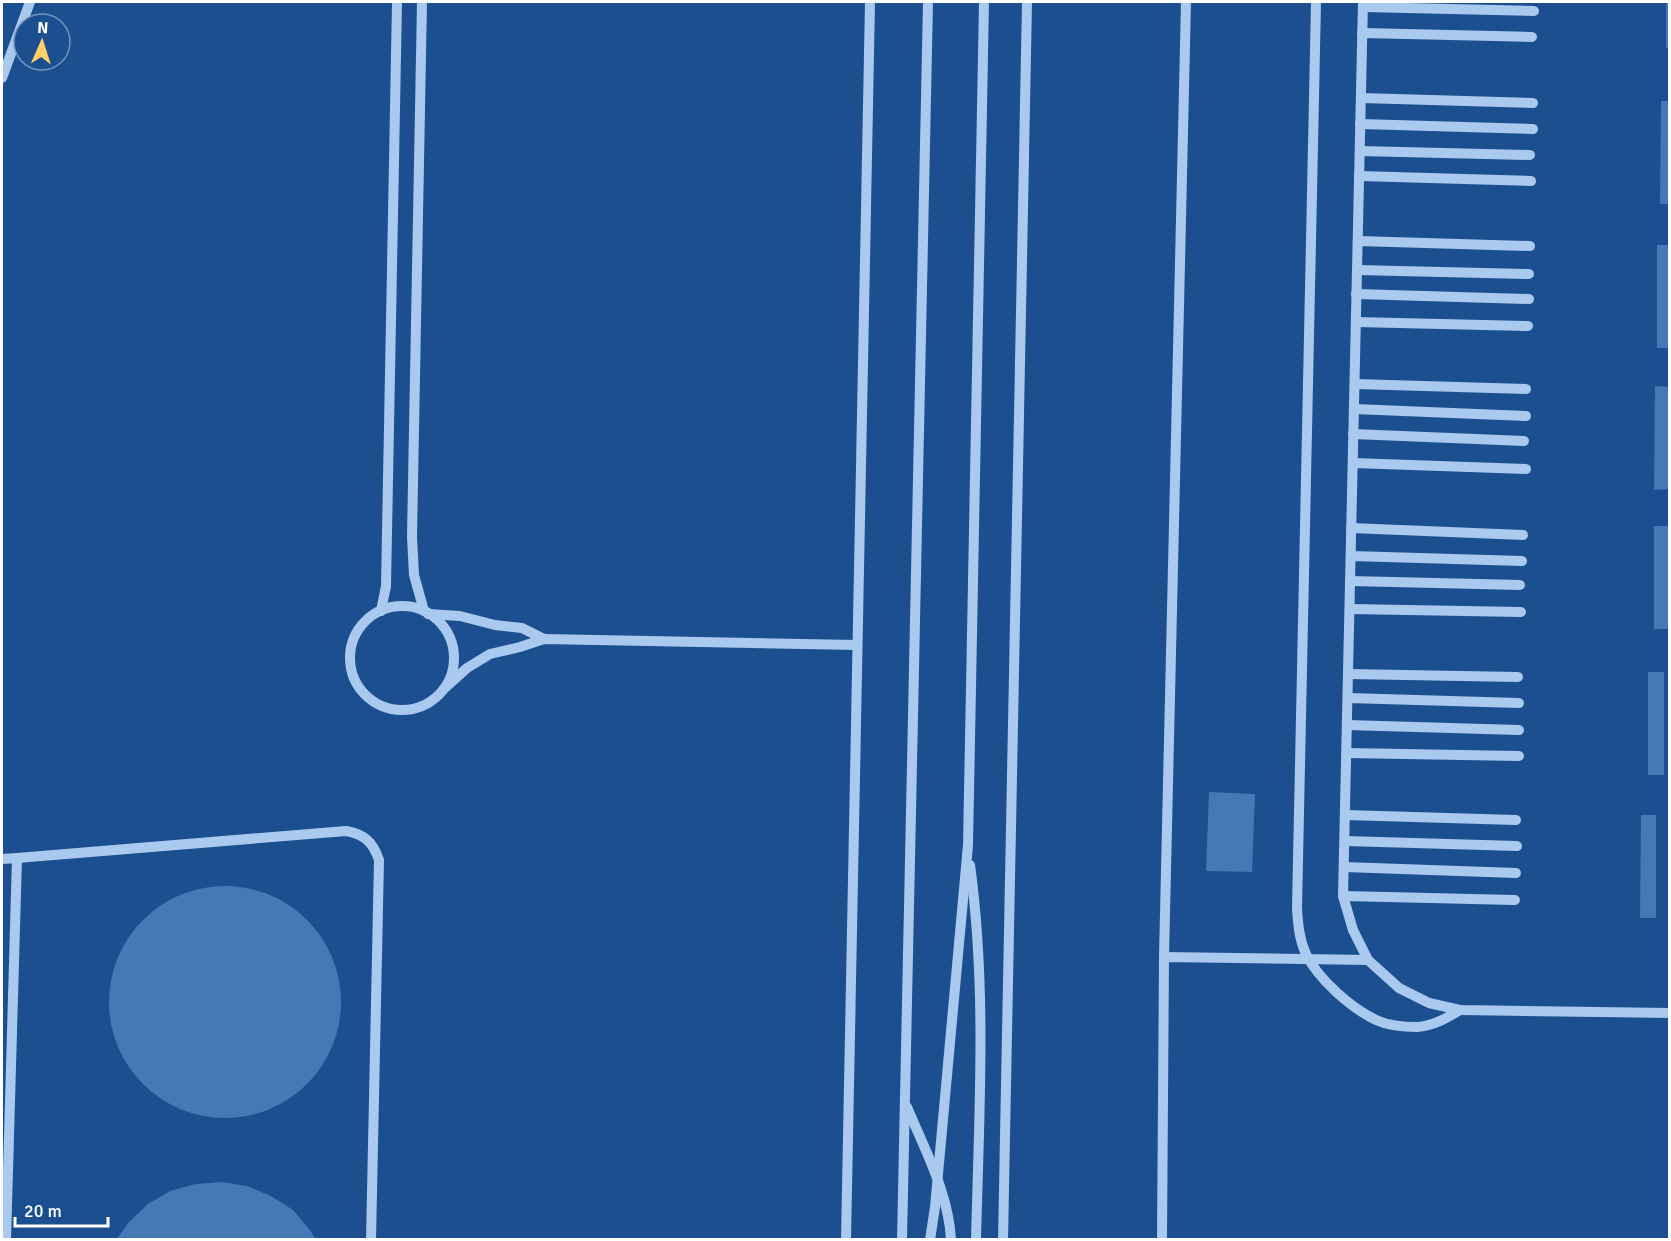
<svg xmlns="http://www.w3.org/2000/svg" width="1671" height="1241" viewBox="0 0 1671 1241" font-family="Signika,sans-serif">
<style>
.building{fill:#4478b7}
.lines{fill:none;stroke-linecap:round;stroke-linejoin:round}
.minor{stroke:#a9c9ee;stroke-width:10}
</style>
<rect width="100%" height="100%" fill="#1b4f8f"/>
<!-- building -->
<g class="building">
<path d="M1666 2H1670V49L1666 48Z"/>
<path d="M1661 101H1670V204H1660Z"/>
<rect x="1657" y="245" width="13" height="103"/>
<path d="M1655 386 1670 387V489L1654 490Z"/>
<rect x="1654" y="526" width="16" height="103"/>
<rect x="1648" y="672" width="16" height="103"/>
<path d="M1209 792 1255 794 1252 872 1206 871Z"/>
<path d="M1641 815H1656V918H1640Z"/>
<circle cx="225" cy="1002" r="116"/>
<path d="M222 1182 247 1186 271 1196 293 1210 310 1230 316 1240H116L129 1222 148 1204 170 1191 196 1184Z"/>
</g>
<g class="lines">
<!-- minor -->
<g class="minor">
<path d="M422 2 412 537 414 575 424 611"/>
<path d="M1316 2 1297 908C1298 924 1299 939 1306 954 1318 979 1351 1008 1376 1020 1389 1026 1404 1027 1417 1027 1433 1026 1447 1018 1460 1010"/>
<path d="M1363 2 1343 896 1353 930 1368 960 1399 988 1429 1003 1460 1010 1670 1013"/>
<path d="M1363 7 1534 11"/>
<path d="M1362 33 1532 37"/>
<path d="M2 78 30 2"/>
<path d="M1361 98 1533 103"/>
<path d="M1360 124 1533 129"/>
<path d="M1360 151 1530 155"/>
<path d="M1359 176 1531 181"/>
<path d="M1358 241 1530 246"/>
<path d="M1357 270 1529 274"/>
<path d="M1356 294 1529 299"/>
<path d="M1356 322 1528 326"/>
<path d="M1355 384 1526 389"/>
<path d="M1354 409 1526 416"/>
<path d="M1353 434 1524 441"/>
<path d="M1353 463 1526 469"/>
<path d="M1351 528 1523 535"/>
<path d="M1351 556 1522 561"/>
<path d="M1350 581 1520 585"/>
<circle cx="402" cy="658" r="52"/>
<path d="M1350 609 1521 612"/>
<path d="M381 611 386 586 397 2"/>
<path d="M428 614 460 616 495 625 522 628 544 639"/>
<path d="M1348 674 1518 677"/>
<path d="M446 687 467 668 490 654 520 647 544 639 857 645"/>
<path d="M1348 698 1519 703"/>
<path d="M1347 725 1519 730"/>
<path d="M1347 753 1519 756"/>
<path d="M1345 815 1516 820"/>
<path d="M1345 841 1517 846"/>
<path d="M17 858 346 831C364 834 373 842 379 860L371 1240"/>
<path d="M2 859 17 858 6 1240"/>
<path d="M970 865C987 989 979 1115 976 1240"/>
<path d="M1344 867 1516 873"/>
<path d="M1343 896 1515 900"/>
<path d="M1164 957 1186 2"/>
<path d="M907 1107C924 1148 949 1194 951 1240"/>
<path d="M846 1240 870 2"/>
<path d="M902 1240 928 2"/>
<path d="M930 1240 935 1207 968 845 984 2"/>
<path d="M1003 1240 1027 2"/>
<path d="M1162 1240 1164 957 1368 960"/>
</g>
</g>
<!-- border -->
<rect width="1671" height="1241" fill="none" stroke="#ffffff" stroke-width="6"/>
<!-- north arrow -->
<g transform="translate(42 42) rotate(3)"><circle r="28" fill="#1b4f8f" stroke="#7695bc" stroke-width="1.5"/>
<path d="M0-4.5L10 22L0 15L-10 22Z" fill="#ffd166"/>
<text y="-9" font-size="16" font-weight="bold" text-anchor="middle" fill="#ffffff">N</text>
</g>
<!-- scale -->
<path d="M15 1217v9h93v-9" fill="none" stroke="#ffffff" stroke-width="3"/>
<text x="24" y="1217" font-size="18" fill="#ffffff" stroke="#1b4f8f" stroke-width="4.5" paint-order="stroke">20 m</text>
</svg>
